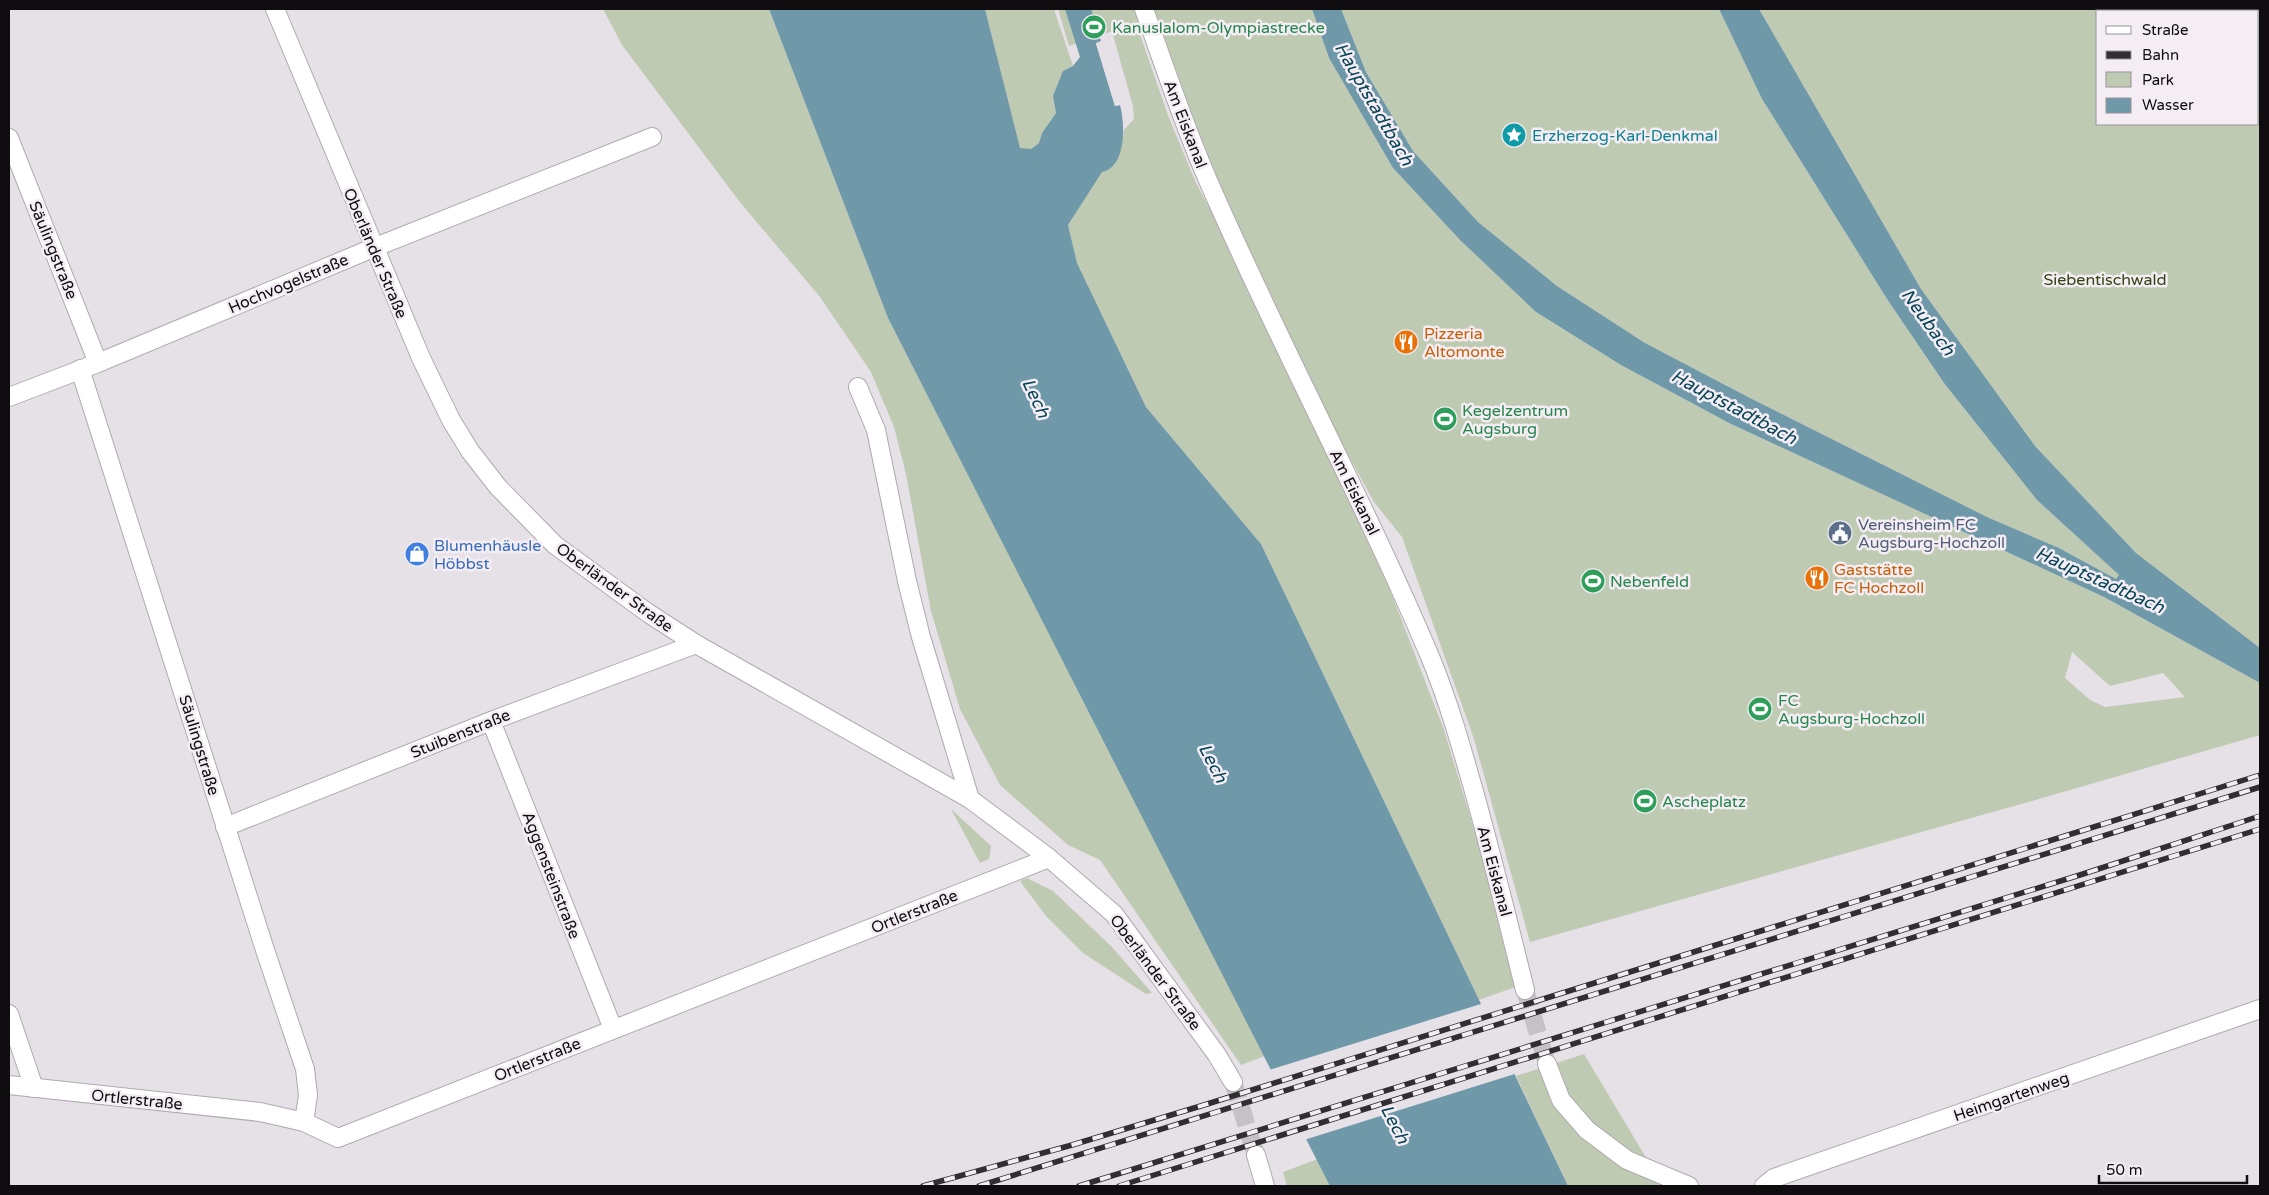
<svg xmlns="http://www.w3.org/2000/svg" width="2269" height="1195" viewBox="0 0 2269 1195" font-family="'Varela Round',sans-serif">
<style>
.green{fill:#bfcab3;fill-rule:evenodd}
.water{fill:#6f98a9}
.pier{fill:#e6e0e7}
.lines{fill:none;stroke-linecap:round;stroke-linejoin:round}
.minor-tunnel{stroke:#c6c0c7;stroke-width:18;stroke-dasharray:18 9;stroke-linecap:butt}
.minor-casing{stroke:#afa9b0;stroke-width:20}
.minor{stroke:#fff;stroke-width:18}
.rail-casing{stroke:#302e30;stroke-width:5.5}
.rail{stroke:#f4edf4;stroke-width:4;stroke-dasharray:11;stroke-linecap:butt}
.labels{text-anchor:middle;stroke-width:5;stroke-linejoin:round;paint-order:stroke}
.leisure-label{font-size:16px;fill:#27864d;stroke:#f4edf4;text-anchor:start}
.street-label{font-size:16px;fill:#0f0d0f;stroke:#f4edf4}
.culture-label{font-size:16px;fill:#0d838f;stroke:#f4edf4;text-anchor:start}
.park-label{font-size:16px;fill:#314510;stroke:#f4edf4}
.food-label{font-size:16px;fill:#c56008;stroke:#f4edf4;text-anchor:start}
.service-label{font-size:16px;fill:#4e5e75;stroke:#f4edf4;text-anchor:start}
.shop-label{font-size:16px;fill:#366cbe;stroke:#f4edf4;text-anchor:start}
.water-label{font-size:18px;font-style:italic;fill:#074557;stroke:#f4edf4}
</style>
<rect width="100%" height="100%" fill="#e6e0e7"/>
<!-- green -->
<g class="green">
<path d="M603 9H769L888 318 1265 1056 1241 1065 1100 860 1068 845 1000 785 960 709 931 611 906 474 894 427 871 372 820 297 739 201 622 45Z"/>
<path d="M985 9H1054L1073 66 1053 96 1056 113 1042 133 1039 143 1031 149H1020Z"/>
<path d="M1058 9H1312L1329 58 1393 168 1460 240 1536 312 1621 365 1731 424 2104 597 2260 683V735L2032 801 1530 942 1474 739 1402 537 1374 502 1292 353 1204 166 1151 18 1069 46ZM2072 652 2110 686 2163 673 2185 697 2105 707 2090 700 2065 678Z"/>
<path d="M1341 9H1719L1762 99 1887 299 1944 383 2037 500 2119 575 2116 579 2059 548 1987 517 1748 397 1645 343 1557 286 1478 222 1413 151 1366 72Z"/>
<path d="M1759 9H2260V648L2136 553 2035 446 1921 289ZM2098 11H2258V124H2098Z"/>
<path d="M1137 26 1169 118 1196 183 1234 254 1373 546 1444 730 1521 985 1479 1000 1261 544 1146 407 1077 263 1068 225 1123 137 1124 130 1134 119 1133 106 1113 35Z"/>
<path d="M951 809 991 846 989 859 980 863Z"/>
<path d="M1027 878 1053 891 1111 946 1152 993 1146 994 1083 953 1046 916 1020 881Z"/>
<path d="M1584 1054 1663 1186H1568L1516 1076Z"/>
<path d="M1318 1159 1331 1186H1287L1283 1172Z"/>
</g>
<!-- water -->
<g class="water">
<path d="M769 9H985L1020 148 1031 149 1039 143 1042 133 1056 113 1053 96 1063 71 1073 66 1080 57 1065 9H1091L1101 41 1096 43 1115 106 1120 105C1125 123 1127 167 1102 172L1068 225 1077 263 1146 407 1261 544 1568 1186H1330L888 318Z"/>
<path d="M1312 9H1341L1366 72 1413 151 1478 222 1557 286 1645 343 1748 397 1987 517 2059 548 2116 579 2119 575 2037 500 1944 383 1887 299 1762 99 1719 9H1759L1921 289 2035 446 2136 553 2260 648V683L2104 597 1731 424 1621 365 1536 312 1460 240 1393 168 1329 58Z"/>
</g>
<!-- pier -->
<g class="pier">
<path d="M1101 41 1102 44 1099 45 1116 103 1119 102 1120 105 1115 106 1096 44Z"/>
<path d="M1484 1003 1518 1073 1304 1140 1269 1070Z"/>
</g>
<g class="lines">
<!-- minor-tunnel -->
<g class="minor-tunnel">
<path d="M1525 990 1547 1064"/>
<path d="M1233 1082 1256 1155"/>
</g>
<defs>
<g id="minor">
<path d="M275 9 421 358 451 420 470 451 498 487 555 545 648 613 696 644 970 799 1049 858 1114 914 1217 1055 1233 1082"/>
<path d="M1144 9C1164 65 1183 123 1207 178 1277 340 1362 496 1431 659 1449 703 1462 749 1475 795 1493 860 1509 925 1525 990"/>
<path d="M9 138 98 363"/>
<path d="M80 369 265 950 305 1069 308 1095 304 1122"/>
<path d="M858 387 876 430 907 581 921 637 970 799"/>
<path d="M9 397 98 363 373 248 652 137"/>
<path d="M491 721 613 1029"/>
<path d="M225 827 491 721 696 644"/>
<path d="M9 1014 34 1088"/>
<path d="M1547 1064 1561 1100 1587 1130 1627 1160 1689 1186"/>
<path d="M9 1085 260 1112 304 1122 338 1138 1049 858"/>
<path d="M1256 1155 1265 1186"/>
<path d="M1764 1186 1774 1178 2260 1009"/>
</g>
</defs>
<!-- minor casing -->
<use href="#minor" class="minor-casing"/>
<!-- minor -->
<use href="#minor" class="minor"/>
<defs>
<g id="rail">
<path d="M923 1186 1072 1145 1204 1105 2260 775"/>
<path d="M979 1186 2260 787"/>
<path d="M1079 1186 2083 874 2260 816"/>
<path d="M1119 1186 2260 829"/>
</g>
</defs>
<!-- rail casing -->
<use href="#rail" class="rail-casing"/>
<!-- rail -->
<use href="#rail" class="rail"/>
</g>
<!-- icons -->
<defs>
<symbol id="stadium-disc" viewBox="-11 -11 22 22"><circle r="9.5" fill="#2e9e5b" stroke="#f4edf4"/><path d="M0-5a6.5 5 0 1 0 0 10a6.5 5 0 1 0 0-10ZM-3.5-1.8h7v3.6h-7Z" fill="#fff"/></symbol>
<symbol id="sight-disc" viewBox="-11 -11 22 22"><circle r="9.5" fill="#0f9aa8" stroke="#f4edf4"/><path d="M0-6L1.8-2.2L6-1.7L2.9 1.2L3.7 5.4L0 3.3L-3.7 5.4L-2.9 1.2L-6-1.7L-1.8-2.2Z" fill="#fff"/></symbol>
<symbol id="restaurant-disc" viewBox="-11 -11 22 22"><circle r="9.5" fill="#e8710a" stroke="#f4edf4"/><path d="M-5-6h1v4h1v-4h1v4h1v-4h1v5L-1.5 .5V6h-2V.5L-5-1ZM5-6V6H3V1.5H1.5Q1.5-4 5-6Z" fill="#fff"/></symbol>
<symbol id="civic-disc" viewBox="-11 -11 22 22"><circle r="9.5" fill="#5c6f8a" stroke="#f4edf4"/><path d="M-.6-6.5H3V-4.5H.6V-3L4-1V1h2V6H-6V1h2V-1L-.6-3ZM-1.2 2.5V6h2.4V2.5Z" fill="#fff"/></symbol>
<symbol id="shop-disc" viewBox="-11 -11 22 22"><circle r="9.5" fill="#3f7fe0" stroke="#f4edf4"/><path d="M-5-2.5h2.3a2.7 3.5 0 0 1 5.4 0H5L5.5 6h-11ZM-1.5-2.5h3a1.5 2.3 0 0 0-3 0Z" fill="#fff"/></symbol>
</defs>
<g fill-rule="evenodd">
<use href="#stadium-disc" x="1080" y="13" width="28" height="28"/>
<use href="#sight-disc" x="1500" y="121" width="28" height="28"/>
<use href="#restaurant-disc" x="1392" y="328" width="28" height="28"/>
<use href="#stadium-disc" x="1431" y="405" width="28" height="28"/>
<use href="#civic-disc" x="1826" y="519" width="28" height="28"/>
<use href="#shop-disc" x="403" y="540" width="28" height="28"/>
<use href="#restaurant-disc" x="1803" y="564" width="28" height="28"/>
<use href="#stadium-disc" x="1579" y="567" width="28" height="28"/>
<use href="#stadium-disc" x="1746" y="695" width="28" height="28"/>
<use href="#stadium-disc" x="1631" y="787" width="28" height="28"/>
</g>
<g class="labels">
<!-- leisure labels -->
<g class="leisure-label">
<text x="1112" y="33">Kanuslalom-Olympiastrecke</text>
<text x="1462" y="416">Kegelzentrum<tspan x="1462" dy="18">Augsburg</tspan></text>
<text x="1610" y="587">Nebenfeld</text>
<text x="1778" y="706">FC<tspan x="1778" dy="18">Augsburg-Hochzoll</tspan></text>
<text x="1662" y="807">Ascheplatz</text>
</g>
<!-- street labels -->
<g class="street-label">
<text transform="translate(1186 124) rotate(69)" y="6">Am Eiskanal</text>
<text transform="translate(54 250) rotate(68)" y="6">Säulingstraße</text>
<text transform="translate(376 253) rotate(67)" y="6">Oberländer Straße</text>
<text transform="translate(288 283) rotate(-23)" y="6">Hochvogelstraße</text>
<text transform="translate(1355 492) rotate(64)" y="6">Am Eiskanal</text>
<text transform="translate(615 587) rotate(36)" y="6">Oberländer Straße</text>
<text transform="translate(460 733) rotate(-22)" y="6">Stuibenstraße</text>
<text transform="translate(200 745) rotate(73)" y="6">Säulingstraße</text>
<text transform="translate(1495 871) rotate(75)" y="6">Am Eiskanal</text>
<text transform="translate(552 875) rotate(69)" y="6">Aggensteinstraße</text>
<text transform="translate(914 911) rotate(-22)" y="6">Ortlerstraße</text>
<text transform="translate(1156 972) rotate(53)" y="6">Oberländer Straße</text>
<text transform="translate(537 1059) rotate(-22)" y="6">Ortlerstraße</text>
<text transform="translate(2011 1096) rotate(-19)" y="6">Heimgartenweg</text>
<text transform="translate(137 1099) rotate(6)" y="6">Ortlerstraße</text>
</g>
<!-- culture labels -->
<g class="culture-label">
<text x="1532" y="141">Erzherzog-Karl-Denkmal</text>
</g>
<!-- park labels -->
<g class="park-label">
<text x="2105" y="285">Siebentischwald</text>
</g>
<!-- food labels -->
<g class="food-label">
<text x="1424" y="339">Pizzeria<tspan x="1424" dy="18">Altomonte</tspan></text>
<text x="1834" y="575">Gaststätte<tspan x="1834" dy="18">FC Hochzoll</tspan></text>
</g>
<!-- service labels -->
<g class="service-label">
<text x="1858" y="530">Vereinsheim FC<tspan x="1858" dy="18">Augsburg-Hochzoll</tspan></text>
</g>
<!-- shop labels -->
<g class="shop-label">
<text x="434" y="551">Blumenhäusle<tspan x="434" dy="18">Höbbst</tspan></text>
</g>
<!-- water labels -->
<g class="water-label">
<text transform="translate(1374 104) rotate(60)" y="6">Hauptstadtbach</text>
<text transform="translate(1928 322) rotate(54)" y="6">Neubach</text>
<text transform="translate(1036 398) rotate(65)" y="6">Lech</text>
<text transform="translate(1734 407) rotate(28)" y="6">Hauptstadtbach</text>
<text transform="translate(2100 580) rotate(24)" y="6">Hauptstadtbach</text>
<text transform="translate(1213 763) rotate(63)" y="6">Lech</text>
<text transform="translate(1395 1124) rotate(63)" y="6">Lech</text>
</g>
</g>
<!-- border -->
<rect width="2269" height="1195" fill="none" stroke="#0f0d0f" stroke-width="20"/>
<!-- legend -->
<rect x="2096" y="10" width="162" height="115" fill="#f4edf4" stroke="#989398"/>
<rect x="2106" y="26" width="25" height="8" fill="#ffffff" stroke="#989398"/>
<text x="2142" y="35" font-size="15" fill="#0f0d0f">Straße</text>
<rect x="2106" y="51" width="25" height="8" fill="#302e30" stroke="#989398"/>
<text x="2142" y="60" font-size="15" fill="#0f0d0f">Bahn</text>
<rect x="2106" y="72" width="25" height="15" fill="#bfcab3" stroke="#989398"/>
<text x="2142" y="85" font-size="15" fill="#0f0d0f">Park</text>
<rect x="2106" y="98" width="25" height="15" fill="#6f98a9" stroke="#989398"/>
<text x="2142" y="110" font-size="15" fill="#0f0d0f">Wasser</text>
<!-- scale -->
<path d="M2099 1175v8h148v-8" fill="none" stroke="#0f0d0f" stroke-width="2.5"/>
<text x="2106" y="1175" font-size="15" fill="#0f0d0f" stroke="#f4edf4" stroke-width="4" paint-order="stroke">50 m</text>
</svg>
